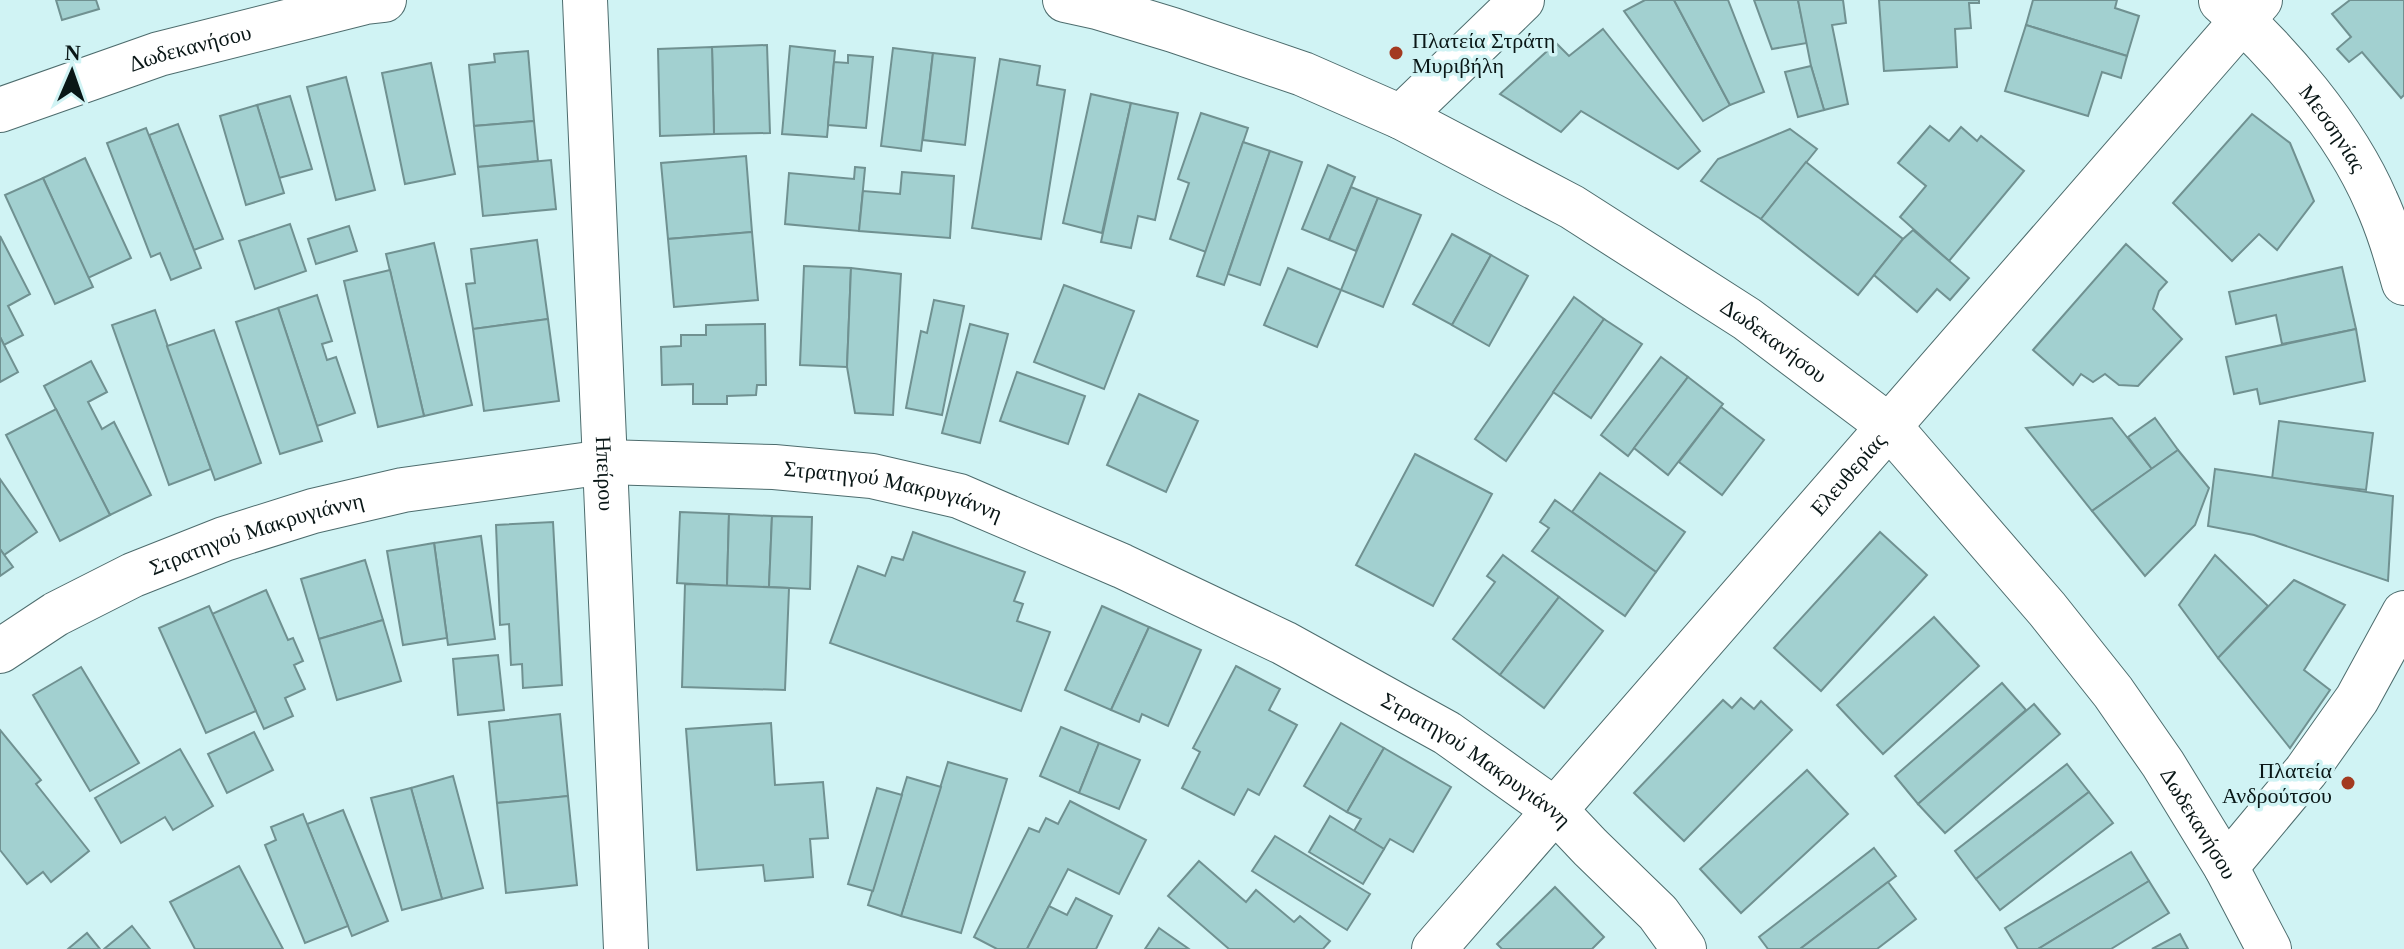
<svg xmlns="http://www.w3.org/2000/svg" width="2404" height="949" viewBox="0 0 2404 949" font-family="'Times New Roman',serif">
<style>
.building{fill:#a2d0d0;stroke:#709191;stroke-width:2}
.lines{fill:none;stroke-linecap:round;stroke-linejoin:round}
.street-casing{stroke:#4d6c6d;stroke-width:46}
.street{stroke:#fff;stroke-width:44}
.poi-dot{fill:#a33a20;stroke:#d0f3f4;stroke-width:3}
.labels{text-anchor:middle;stroke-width:7;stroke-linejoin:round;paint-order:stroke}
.poi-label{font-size:22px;fill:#0a1717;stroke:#d0f3f4;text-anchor:start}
.street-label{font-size:22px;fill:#0a1717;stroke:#d0f3f4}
</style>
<rect width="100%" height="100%" fill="#d0f3f4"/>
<!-- building -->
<g class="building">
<path d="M56 0H96L99 9 62 20Z"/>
<path d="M1645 0H1674L1730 105 1703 121 1624 11Z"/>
<path d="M1674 0H1728L1764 92 1730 105Z"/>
<path d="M1754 0H1798L1807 43 1772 49Z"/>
<path d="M1798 0H1843L1846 23 1832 25 1848 104 1824 110 1811 66Z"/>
<path d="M1879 0H1979V3H1969L1971 28 1955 29 1957 67 1884 71Z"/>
<path d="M2033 0H2117L2115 8 2139 16 2127 56 2026 25Z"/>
<path d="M2350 0H2404V95L2401 98 2362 52 2349 62 2337 49 2351 37 2332 14Z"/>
<path d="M2026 25 2127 56 2121 78 2102 72 2088 116 2005 91Z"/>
<path d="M1603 29 1700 151 1678 169 1581 111 1561 132 1500 94 1556 43 1569 56Z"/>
<path d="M767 45 770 133 714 134 712 47Z"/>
<path d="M790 46 835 51 827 137 782 134Z"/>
<path d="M712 47 714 134 660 136 658 49Z"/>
<path d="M893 48 933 53 921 151 881 146Z"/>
<path d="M528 51 534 121 474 126 469 65 495 62 494 54Z"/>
<path d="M933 53 975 58 965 145 923 140Z"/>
<path d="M848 55 873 57 866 128 828 125 834 62 848 63Z"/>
<path d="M1000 59 1040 66 1037 85 1065 90 1041 239 972 228Z"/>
<path d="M431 63 455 174 405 184 382 73Z"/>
<path d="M1811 66 1824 110 1798 117 1785 72Z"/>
<path d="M346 77 375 190 336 200 307 87Z"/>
<path d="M1091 94 1131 103 1102 233 1063 223Z"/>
<path d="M290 96 312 169 279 178 257 105Z"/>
<path d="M1131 103 1178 113 1155 220 1138 216 1131 248 1101 242Z"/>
<path d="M257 105 284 193 246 205 220 116Z"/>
<path d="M1201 113 1248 128 1206 252 1170 239 1189 183 1178 179Z"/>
<path d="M2252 114 2290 143 2314 201 2277 250 2259 234 2232 261 2173 203Z"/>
<path d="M534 121 538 161 478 167 474 126Z"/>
<path d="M178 124 223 239 194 250 149 135Z"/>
<path d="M1930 126 1949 141 1961 127 1977 141 1981 136 2024 171 1949 261 1900 217 1926 186 1898 163Z"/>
<path d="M146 128 201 268 171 280 160 253 151 257 107 143Z"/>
<path d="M1790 129 1817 149 1761 219 1701 181 1718 159Z"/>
<path d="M1243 142 1270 151 1224 285 1197 276Z"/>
<path d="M1270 151 1302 162 1260 285 1228 274Z"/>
<path d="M746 156 752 232 668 239 661 163Z"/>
<path d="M85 158 131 258 88 278 43 178Z"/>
<path d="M551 160 556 209 483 216 478 167Z"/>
<path d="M1806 162 1903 239 1858 295 1761 219Z"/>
<path d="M1328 165 1355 177 1329 240 1302 229Z"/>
<path d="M855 167 865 168 859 231 785 224 789 173 854 179Z"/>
<path d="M902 172 954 176 950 238 859 231 863 191 900 194Z"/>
<path d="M43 178 93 287 55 304 5 195Z"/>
<path d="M1351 187 1378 198 1356 251 1329 240Z"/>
<path d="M1378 198 1421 215 1383 307 1341 290Z"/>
<path d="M290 224 306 271 255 289 239 241Z"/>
<path d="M349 226 357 251 316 264 308 239Z"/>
<path d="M1913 230 1969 278 1950 300 1937 289 1917 312 1874 275 1903 239Z"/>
<path d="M752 232 758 300 674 307 668 239Z"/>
<path d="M1452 234 1491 255 1452 325 1413 304Z"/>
<path d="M0 236 30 294 8 306 23 335 4 345 0 337Z"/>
<path d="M537 240 548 319 473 329 466 284 475 283 471 249Z"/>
<path d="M434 243 472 405 424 416 386 254Z"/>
<path d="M2126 244 2167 282 2159 291 2153 309 2182 339 2138 386 2119 385 2105 374 2093 382 2081 374 2073 385 2033 350Z"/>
<path d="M1491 255 1528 276 1489 346 1452 325Z"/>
<path d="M804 266 851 268 847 367 800 365Z"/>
<path d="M2342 267 2356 329 2282 344 2276 315 2236 324 2229 292Z"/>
<path d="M851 268 901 274 893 415 855 413 847 367Z"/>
<path d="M1288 268 1341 290 1317 347 1264 325Z"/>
<path d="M390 270 424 416 378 427 344 281Z"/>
<path d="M1064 285 1134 311 1104 389 1034 362Z"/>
<path d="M317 295 332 341 322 344 327 360 336 357 355 413 317 426 278 308Z"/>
<path d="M1574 297 1604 319 1506 461 1475 439Z"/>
<path d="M934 300 964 306 942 415 906 408 921 331 927 333Z"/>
<path d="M278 308 322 441 280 454 236 322Z"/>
<path d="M155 310 211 469 169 485 112 325Z"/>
<path d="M548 319 559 401 484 411 473 329Z"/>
<path d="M1604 319 1642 344 1591 418 1553 392Z"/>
<path d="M765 324 766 385H757L756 395 727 396V404H693V384L662 385 661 347 681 346V335H706V325Z"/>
<path d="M970 324 1008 334 980 443 942 433Z"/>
<path d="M2356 329 2365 381 2260 404 2257 389 2234 394 2226 357Z"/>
<path d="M214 330 261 463 215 480 167 346Z"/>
<path d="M0 337 18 372 0 382Z"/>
<path d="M1661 357 1688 377 1628 456 1601 435Z"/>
<path d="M91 361 107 392 88 402 102 429 114 422 151 495 110 515 44 386Z"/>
<path d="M1017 372 1085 396 1068 444 1000 421Z"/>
<path d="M1688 377 1723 404 1668 475 1634 448Z"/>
<path d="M1139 394 1198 421 1166 492 1107 465Z"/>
<path d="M1721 407 1764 440 1722 495 1679 462Z"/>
<path d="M56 409 110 515 60 541 6 435Z"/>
<path d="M2112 418 2152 469 2092 511 2026 428Z"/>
<path d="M2155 418 2178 450 2152 469 2128 437Z"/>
<path d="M2279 421 2373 433 2366 490 2272 479Z"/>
<path d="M2178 450 2209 488 2195 525 2145 576 2092 511Z"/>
<path d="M1415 454 1492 494 1433 606 1356 565Z"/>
<path d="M2215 469 2393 496 2388 581 2254 535 2208 526Z"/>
<path d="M1600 473 1685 532 1656 572 1572 512Z"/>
<path d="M0 479 37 532 4 555 0 549Z"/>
<path d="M1555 500 1656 572 1625 616 1532 551 1549 528 1540 522Z"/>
<path d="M680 512 729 514 727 586 677 583Z"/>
<path d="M729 514 772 516 769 587 727 586Z"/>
<path d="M772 516 812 517 810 589 769 587Z"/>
<path d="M553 522 562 685 523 688 522 664 511 665 509 624 500 625 496 525Z"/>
<path d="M913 532 1025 572 1014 601 1023 604 1017 621 1050 632 1021 711 830 643 858 566 885 576 892 557 903 560Z"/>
<path d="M1880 532 1927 575 1821 691 1774 648Z"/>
<path d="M481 536 495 639 448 645 434 543Z"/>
<path d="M434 543 447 638 403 645 387 551Z"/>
<path d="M0 549 13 567 0 576Z"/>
<path d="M1503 555 1559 597 1500 675 1453 639 1495 582 1487 576Z"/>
<path d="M2215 555 2268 606 2218 658 2179 605Z"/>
<path d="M365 560 383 620 319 639 301 579Z"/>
<path d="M2294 580 2345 605 2304 670 2330 690 2290 748 2218 658Z"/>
<path d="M685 584 789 588 785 690 682 687Z"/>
<path d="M266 590 288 640 293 638 303 661 294 665 305 689 285 698 293 716 264 729 212 614Z"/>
<path d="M1559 597 1603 631 1544 708 1500 675Z"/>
<path d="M209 606 256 711 206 733 159 628Z"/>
<path d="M1102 606 1149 627 1111 710 1065 690Z"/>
<path d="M1934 617 1979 666 1883 754 1837 705Z"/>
<path d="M383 620 401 681 337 700 319 639Z"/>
<path d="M1149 627 1201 650 1168 726 1142 714 1139 722 1111 710Z"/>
<path d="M498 655 504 710 458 715 453 659Z"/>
<path d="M1236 666 1280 689 1269 710 1297 725 1259 795 1248 789 1234 815 1182 788 1200 752 1193 748Z"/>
<path d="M81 667 139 763 90 791 33 695Z"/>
<path d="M2002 683 2026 710 1918 804 1895 776Z"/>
<path d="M1741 698 1754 709 1761 701 1792 730 1684 841 1634 793 1723 700 1732 708Z"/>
<path d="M2034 704 2060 734 1945 833 1918 804Z"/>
<path d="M560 714 568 796 497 803 489 722Z"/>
<path d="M771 723 775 785 823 782 828 838 810 839 813 877 765 881 763 865 697 870 686 729Z"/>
<path d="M1341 723 1384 748 1347 812 1304 786Z"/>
<path d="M1061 727 1099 743 1079 793 1040 776Z"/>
<path d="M0 730 41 780 36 784 89 851 51 882 43 872 27 884 0 850Z"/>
<path d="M254 732 273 770 227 793 208 754Z"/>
<path d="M1099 743 1140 760 1119 809 1079 793Z"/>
<path d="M1384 748 1451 787 1413 852 1390 839 1384 849 1354 831 1361 819 1347 812Z"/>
<path d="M180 749 213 806 173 830 165 817 121 843 95 798Z"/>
<path d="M948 762 1007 779 961 933 901 916Z"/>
<path d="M2067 764 2089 792 1976 879 1955 851Z"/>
<path d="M1807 770 1848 814 1741 913 1700 869Z"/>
<path d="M453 776 483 888 442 899 411 788Z"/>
<path d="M907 777 941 787 901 916 868 905Z"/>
<path d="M411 788 442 899 402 910 371 798Z"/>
<path d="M877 788 902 795 873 891 848 884Z"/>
<path d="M2089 792 2113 823 2000 910 1976 879Z"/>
<path d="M568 796 577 885 506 893 497 803Z"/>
<path d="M1070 801 1146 840 1119 894 1068 869 1027 949H997L974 937 1029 828 1039 832 1046 818 1058 824Z"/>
<path d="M343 810 388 921 352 936 307 824Z"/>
<path d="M303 814 348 926 305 943 265 845 276 840 271 827Z"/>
<path d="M1330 816 1384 849 1363 884 1309 852Z"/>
<path d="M1275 836 1370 894 1347 930 1252 871Z"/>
<path d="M1874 848 1896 876 1800 949H1768L1759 937Z"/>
<path d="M2131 852 2149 881 2038 949H2018L2005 928Z"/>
<path d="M1199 861 1246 902 1256 890 1294 922 1300 916 1330 941 1323 949H1229L1168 896Z"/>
<path d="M239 866 283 949H195L170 902Z"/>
<path d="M2149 881 2169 913 2111 949H2038Z"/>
<path d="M1888 882 1916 919 1877 949H1800Z"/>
<path d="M1555 887 1604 937 1592 949H1502L1497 944Z"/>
<path d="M1076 898 1112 916 1096 949H1027L1049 906 1067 915Z"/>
<path d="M132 926 150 949H104Z"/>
<path d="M1159 928 1189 949H1145Z"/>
<path d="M87 933 100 949H68Z"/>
<path d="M2180 934 2188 949H2152Z"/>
</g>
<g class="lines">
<defs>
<g id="street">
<path id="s1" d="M585 0 626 949"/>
<path id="s2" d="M1065 0 1097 7 1173 30 1303 74 1401 117 1572 207 1747 319 1889 426 2047 609 2113 692 2163 764 2226 867 2269 949"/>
<path id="s3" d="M2221 1C2279 51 2345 129 2376 201 2388 227 2396 255 2404 283"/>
<path id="s4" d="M0 110 159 54 366 2 384 0"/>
<path d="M1401 117 1522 0"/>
<path id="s5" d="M0 651 56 614 133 575 224 539 313 511 403 490 605 462 774 467 872 476 959 496 1122 566 1284 643 1447 733 1555 810 1590 847 1658 913 1684 949"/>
<path d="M2226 867 2306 771 2357 699 2404 613"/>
<path id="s6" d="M1434 949 2260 0"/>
</g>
</defs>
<!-- street casing -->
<use href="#street" class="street-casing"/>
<!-- street -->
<use href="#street" class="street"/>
</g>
<!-- markers -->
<g class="poi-dot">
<circle cx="1396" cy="53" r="8"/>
<circle cx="2348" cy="783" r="8"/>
</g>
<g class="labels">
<!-- poi labels -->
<g class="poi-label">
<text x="1412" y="48">Πλατεία Στράτη<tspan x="1412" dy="25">Μυριβήλη</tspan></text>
<text x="2332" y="778" text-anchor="end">Πλατεία<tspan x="2332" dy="25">Ανδρούτσου</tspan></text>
</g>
<!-- street labels -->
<g class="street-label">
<text dy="8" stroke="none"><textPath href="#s4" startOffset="200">Δωδεκανήσου</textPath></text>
<text dy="8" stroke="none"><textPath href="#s3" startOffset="170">Μεσσηνίας</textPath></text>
<text dy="8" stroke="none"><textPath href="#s2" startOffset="792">Δωδεκανήσου</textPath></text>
<text dy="8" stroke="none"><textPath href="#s6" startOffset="630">Ελευθερίας</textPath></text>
<text dy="8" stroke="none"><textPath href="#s1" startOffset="474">Ηπείρου</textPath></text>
<text dy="8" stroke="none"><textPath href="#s5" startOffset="932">Στρατηγού Μακρυγιάννη</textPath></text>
<text dy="8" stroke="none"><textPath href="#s5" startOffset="284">Στρατηγού Μακρυγιάννη</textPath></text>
<text dy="8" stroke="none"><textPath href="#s5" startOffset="1580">Στρατηγού Μακρυγιάννη</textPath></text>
<text dy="8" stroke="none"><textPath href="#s2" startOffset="1440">Δωδεκανήσου</textPath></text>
</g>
</g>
<!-- north arrow -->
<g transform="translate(72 72) rotate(2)" stroke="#d0f3f4" stroke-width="6" paint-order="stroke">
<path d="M0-6L14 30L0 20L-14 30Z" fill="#0a1717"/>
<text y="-12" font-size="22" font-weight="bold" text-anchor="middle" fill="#0a1717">N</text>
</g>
</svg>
